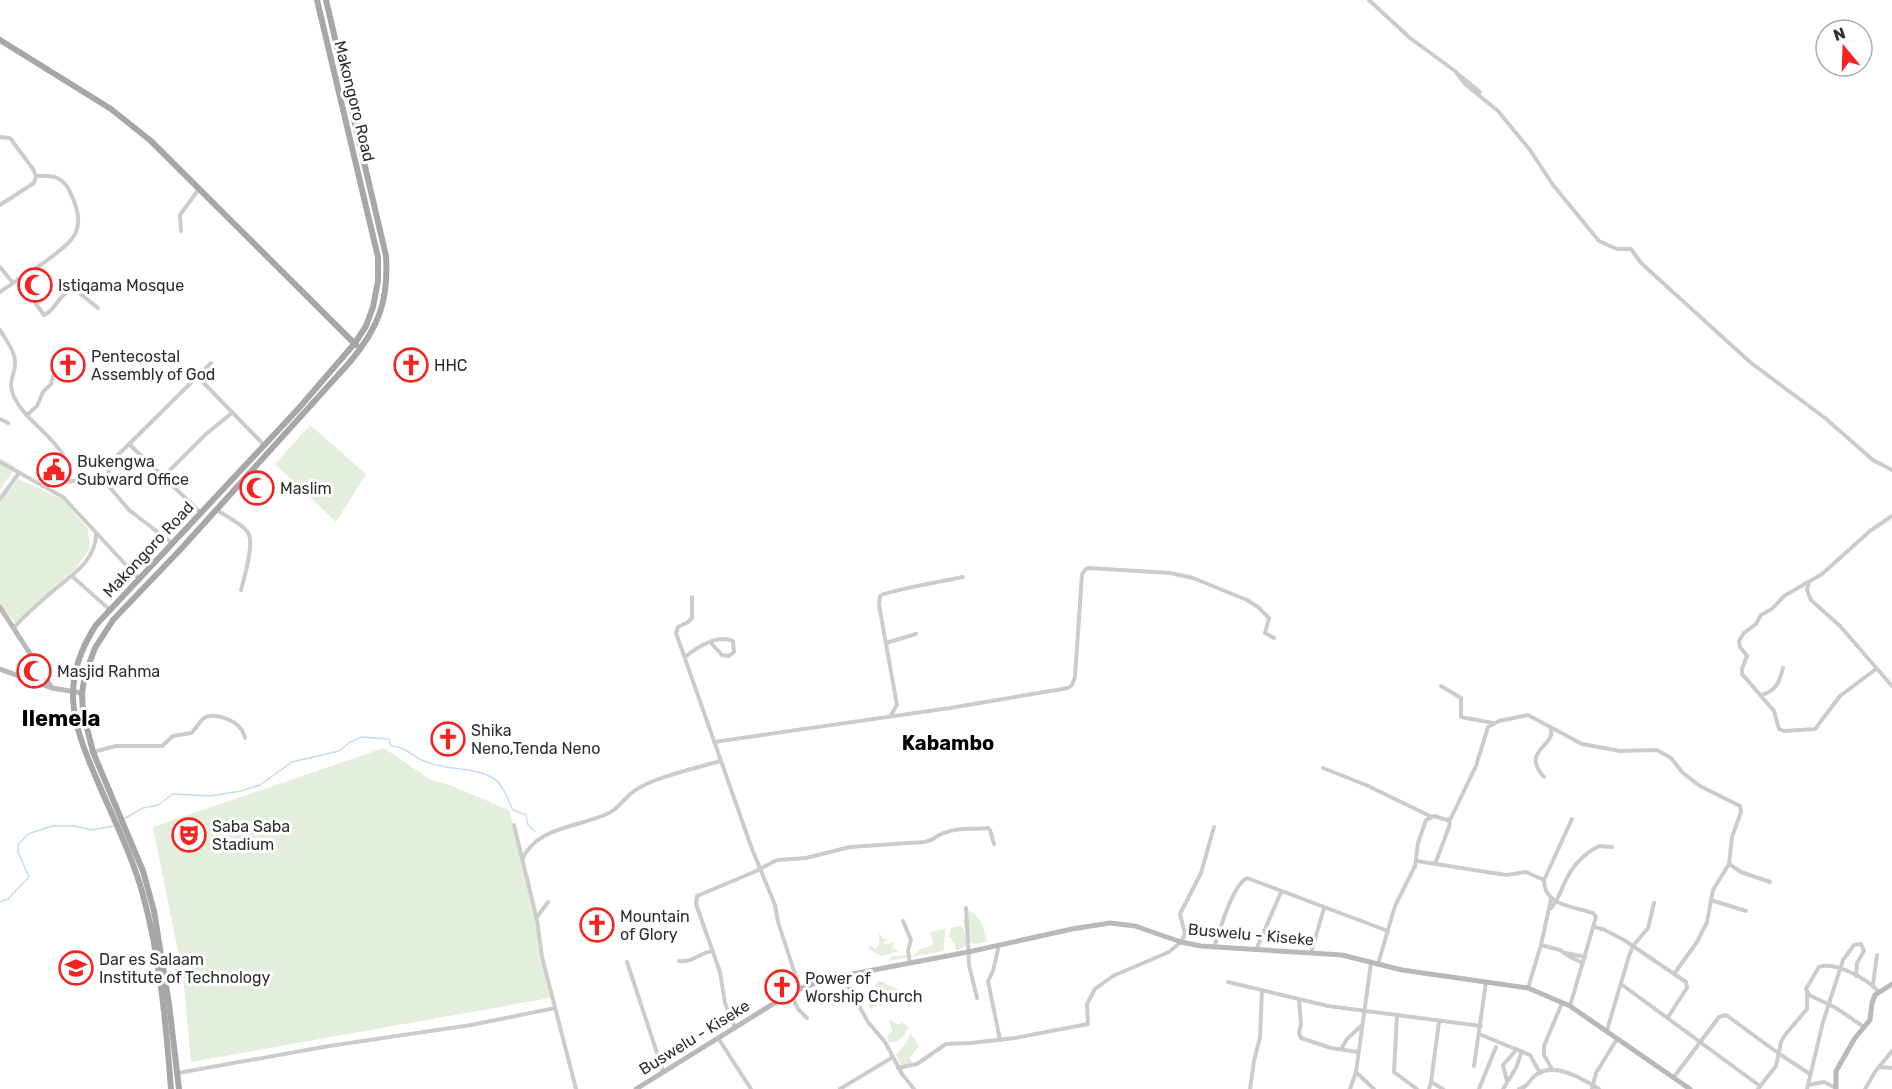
<svg xmlns="http://www.w3.org/2000/svg" width="1892" height="1089" viewBox="0 0 1892 1089" font-family="Rubik,sans-serif">
<style>
.green{fill:#e4eedc}
.lines{fill:none;stroke-linecap:round;stroke-linejoin:round}
.stream{stroke:#c6dcef;stroke-width:1.5}
.street{stroke:#ccc;stroke-width:4}
.secondary{stroke:#b9b9b9;stroke-width:5}
.primary{stroke:#a7a7a7;stroke-width:6}
.labels{text-anchor:middle;stroke-width:6;stroke-linejoin:round;paint-order:stroke}
.street-label{font-size:16px;fill:#2f2f2f;stroke:#fff}
.poi-label{font-size:16px;fill:#2f2f2f;stroke:#fff;text-anchor:start}
.quarter-label{font-size:20px;font-weight:bold;fill:#000;stroke:#fff}
.district-label{font-size:22px;font-weight:bold;fill:#000;stroke:#fff}
</style>
<rect width="100%" height="100%" fill="#fff"/>
<!-- green -->
<g class="green">
<path d="M310 425 366 474 336 522 275 464Z"/>
<path d="M0 458 16 467 0 489Z"/>
<path d="M18 479 62 499 88 529 90 548 76 568 16 624 0 603V502Z"/>
<path d="M384 748 431 780 452 786 509 810 535 919 550 998 191 1062 183 976 153 827Z"/>
<path d="M968 910C983 918 983 925 987 942L974 944 968 942 963 921Z"/>
<path d="M960 926 963 928 967 943 971 947 966 946 956 951 954 943 949 936 951 928Z"/>
<path d="M945 929 944 951 888 961 892 956 914 955 919 950 933 945 931 932Z"/>
<path d="M878 932 884 939 888 940 884 942 885 945 894 942 892 948 900 951 882 956 869 949 868 947 872 946 875 949C881 945 880 938 878 932Z"/>
<path d="M878 980 898 989 886 1003 870 1009 866 996 871 994Z"/>
<path d="M889 1020 900 1025 901 1022 909 1027C904 1036 899 1044 888 1042V1035L892 1031Z"/>
<path d="M910 1033 916 1040 918 1047 910 1058 912 1063 901 1066 896 1055 907 1042Z"/>
</g>
<g class="lines">
<!-- stream -->
<g class="stream">
<path d="M125 818 143 808 158 805 173 794 210 796 241 791 260 785 292 762 339 751 350 742 362 737 389 739 391 746C404 746 412 756 424 761 446 771 472 766 493 778 503 784 508 800 513 810L526 815 528 825 535 831"/>
<path d="M0 902 8 899 29 877 18 852V845L28 834 52 826H75L92 830 113 826"/>
</g>
<!-- street -->
<g class="street">
<path d="M1369 0 1410 38 1455 71 1465 84 1498 111 1530 150 1553 185 1599 241 1617 249H1631L1641 263 1750 362 1825 418 1873 460 1892 470"/>
<path d="M1458 74 1480 92"/>
<path d="M0 137 10 138 33 169 36 176 34 183 0 205"/>
<path d="M181 231 180 215 199 189"/>
<path d="M0 267 13 283"/>
<path d="M18 279 44 315C56 311 58 294 72 290L78 292 98 308"/>
<path d="M0 292C17 280 70 249 76 232 81 220 76 204 70 192 63 176 52 175 36 176"/>
<path d="M0 330C5 339 14 349 15 360 17 374 6 379 14 397 25 420 50 433 63 455L48 487"/>
<path d="M198 377 264 445"/>
<path d="M27 415 37 406 43 392 51 384 55 369"/>
<path d="M0 419 8 423"/>
<path d="M129 444 201 513"/>
<path d="M0 462 63 497 139 579"/>
<path d="M163 477 206 434 232 413"/>
<path d="M50 484 81 480 107 484 129 510 172 543"/>
<path d="M107 484C107 473 109 466 116 457L211 363"/>
<path d="M0 499 19 473"/>
<path d="M217 510C224 515 244 525 248 533 255 543 244 578 241 590"/>
<path d="M73 577 110 610"/>
<path d="M1809 582 1807 590 1811 600 1840 626 1892 686"/>
<path d="M692 597V618L688 622 678 627 676 633 752 849 775 905 778 922 800 989"/>
<path d="M14 627C24 617 34 607 45 598 64 580 96 564 96 534"/>
<path d="M886 643 916 634"/>
<path d="M685 657C697 647 718 634 733 641L734 652 729 656 722 655 710 642"/>
<path d="M1876 669 1840 696 1815 729 1784 731 1779 729 1774 711 1742 674V669L1747 656 1740 647 1739 641 1744 633 1756 624 1761 615 1772 609 1784 596 1822 574 1870 531 1892 516"/>
<path d="M1441 686 1461 698V717L1493 723"/>
<path d="M1762 695C1777 690 1779 682 1783 668"/>
<path d="M891 715 897 705 879 605 880 596C885 591 950 580 963 577"/>
<path d="M714 742 950 708 1068 688 1072 685 1075 677 1082 574 1086 569 1089 568 1170 573 1193 578 1247 600 1258 607 1269 618 1265 633 1274 638"/>
<path d="M93 752 116 746H162L173 736 191 733C196 729 199 722 204 718 214 712 235 720 241 729 242 730 245 736 245 738"/>
<path d="M1323 768 1366 785 1430 816"/>
<path d="M1544 777C1519 749 1559 746 1550 727"/>
<path d="M514 825 537 920 542 957 576 1089"/>
<path d="M522 860C536 826 581 827 609 813 621 807 626 795 637 789 656 777 697 768 720 761"/>
<path d="M1417 861 1506 875 1526 872 1544 880"/>
<path d="M1435 864 1449 827 1450 819"/>
<path d="M1729 864 1741 872 1770 882"/>
<path d="M1711 900 1746 911"/>
<path d="M966 908 969 965 977 998"/>
<path d="M1550 909C1559 900 1560 891 1566 880 1572 866 1585 853 1599 846L1612 847"/>
<path d="M537 917 548 902"/>
<path d="M903 921 911 940 908 951 910 963"/>
<path d="M1595 927 1605 930 1624 940 1686 982 1687 988 1668 1017"/>
<path d="M999 945 993 971 988 981 1000 1040"/>
<path d="M1541 945 1560 950 1570 957 1583 963"/>
<path d="M1214 947C1220 931 1232 885 1247 878L1388 931"/>
<path d="M1256 950 1281 892"/>
<path d="M1311 953 1324 908"/>
<path d="M1566 953 1585 957"/>
<path d="M679 961C692 963 700 953 712 951"/>
<path d="M627 962 663 1071"/>
<path d="M1378 964 1395 906 1415 866 1418 843 1426 820 1434 816 1447 820 1451 818 1476 766 1488 727 1499 721 1528 715 1582 744 1620 751 1657 750 1671 758 1683 773 1700 786 1740 806 1741 812 1732 837 1729 864 1713 890 1707 922 1697 942 1674 974"/>
<path d="M842 975 868 1022 885 1042 902 1074 914 1089"/>
<path d="M1228 982 1328 1006 1481 1026"/>
<path d="M1621 984 1760 1086"/>
<path d="M1873 984 1877 955"/>
<path d="M1528 988 1541 945 1551 899"/>
<path d="M791 994 798 1009 807 1018"/>
<path d="M1299 1000 1301 1024 1299 1033 1301 1038 1331 1048 1358 1052"/>
<path d="M1570 1006 1596 917 1593 913C1572 906 1544 906 1544 880L1572 819"/>
<path d="M1397 1015 1394 1072 1417 1089"/>
<path d="M1864 1027 1836 1008 1809 995 1806 989 1819 967C1835 961 1867 979 1878 991"/>
<path d="M735 1028 725 1003 720 972 696 904 697 896 754 872 777 860 806 858 850 847 924 842C933 841 938 834 947 832 960 827 974 830 988 828L990 830 994 844"/>
<path d="M1607 1030 1629 956 1633 946 1648 928 1654 903"/>
<path d="M1479 1034 1530 1055 1540 1073"/>
<path d="M718 1038 751 1089"/>
<path d="M1341 1049 1347 1039 1362 1025"/>
<path d="M1474 1066 1486 982"/>
<path d="M1879 1067 1892 1068"/>
<path d="M898 1068 917 1064 946 1044 971 1043 1015 1038 1088 1024 1087 1004 1095 989 1113 976 1169 952 1181 942 1185 934 1180 914 1201 873 1214 827"/>
<path d="M1552 1069 1544 1055V1046L1562 1003"/>
<path d="M1356 1072 1374 1089"/>
<path d="M178 1073 329 1046 471 1025 555 1008"/>
<path d="M1674 1077 1719 1017 1726 1015 1778 1053 1810 1074"/>
<path d="M1507 1081 1503 1065 1517 1049"/>
<path d="M1431 1082 1443 1089"/>
<path d="M1808 1085 1824 1082 1836 1088"/>
<path d="M840 1089 893 1057"/>
<path d="M1250 1089 1254 1061 1260 1037 1262 990"/>
<path d="M1350 1089 1356 1072 1371 963"/>
<path d="M1429 1089 1431 1082 1439 1022"/>
<path d="M1479 1089 1496 1047"/>
<path d="M1503 1089 1516 1068 1522 1051"/>
<path d="M1519 1089C1529 1087 1529 1079 1537 1074 1555 1062 1583 1079 1599 1089"/>
<path d="M1592 1089 1596 1073 1617 1039"/>
<path d="M1758 1089 1776 1066 1781 1042 1785 1035 1807 1009V994"/>
<path d="M1807 1089 1823 1022 1843 960 1854 945 1861 944 1864 951 1857 963 1856 976"/>
<path d="M1865 1089 1875 1072 1892 1051"/>
</g>
<!-- secondary -->
<g class="secondary">
<path d="M0 607 52 688"/>
<path d="M0 669 52 688 82 693"/>
<path d="M636 1089 781 999 800 989 826 979 968 952 1072 929 1110 923 1135 926 1181 942 1201 946 1342 955 1402 970 1528 988 1570 1006 1690 1089"/>
<path d="M1836 1089V1071L1855 1038 1870 1020 1872 1003 1875 995 1892 984"/>
</g>
<!-- primary -->
<g class="primary">
<path d="M0 40 111 109 151 141 356 345"/>
<path d="M171 1089C166 1024 160 957 143 895 132 855 113 818 97 780 72 722 59 682 96 625L299 408 355 343 366 326 373 307 378 281V257L317 0"/>
<path d="M179 1089 169 1004 154 911 143 871 93 752 83 712 82 693 85 675 95 648 113 620 180 550 349 363C378 329 389 301 386 256L326 0"/>
</g>
</g>
<!-- icons -->
<defs>
<symbol id="mosque-ring" viewBox="-11 -11 22 22"><circle r="9.5" fill="#fff" stroke="#f72321" stroke-width="1.5"/><path d="M3.5-4.9A6 6 0 1 0 3.5 4.9A5 5 0 1 1 3.5-4.9Z" fill="#f72321"/></symbol>
<symbol id="church-ring" viewBox="-11 -11 22 22"><circle r="9.5" fill="#fff" stroke="#f72321" stroke-width="1.5"/><path d="M-1.2-6h2.4v3.5h3.3v2.4h-3.3V6h-2.4V-.1h-3.3v-2.4h3.3Z" fill="#f72321"/></symbol>
<symbol id="civic-ring" viewBox="-11 -11 22 22"><circle r="9.5" fill="#fff" stroke="#f72321" stroke-width="1.5"/><path d="M-.6-6.5H3V-4.5H.6V-3L4-1V1h2V6H-6V1h2V-1L-.6-3ZM-1.2 2.5V6h2.4V2.5Z" fill="#f72321"/></symbol>
<symbol id="theatre-ring" viewBox="-11 -11 22 22"><circle r="9.5" fill="#fff" stroke="#f72321" stroke-width="1.5"/><path d="M-5-5.5Q0-4 5-5.5V0Q5 5 0 6Q-5 5-5 0ZM-3.3-2.5H-1v1.5H-3.3ZM1-2.5H3.3v1.5H1ZM-2.8 1Q0 5.5 2.8 1Z" fill="#f72321"/></symbol>
<symbol id="university-ring" viewBox="-11 -11 22 22"><circle r="9.5" fill="#fff" stroke="#f72321" stroke-width="1.5"/><path d="M0-5L7-2L0 1L-7-2ZM-4 1L0 2.5L4 1V4Q0 6-4 4Z" fill="#f72321"/></symbol>
</defs>
<g fill-rule="evenodd">
<use href="#mosque-ring" x="16" y="266" width="38" height="38"/>
<use href="#church-ring" x="49" y="346" width="38" height="38"/>
<use href="#church-ring" x="392" y="346" width="38" height="38"/>
<use href="#civic-ring" x="35" y="451" width="38" height="38"/>
<use href="#mosque-ring" x="238" y="469" width="38" height="38"/>
<use href="#mosque-ring" x="15" y="652" width="38" height="38"/>
<use href="#church-ring" x="429" y="720" width="38" height="38"/>
<use href="#theatre-ring" x="170" y="816" width="38" height="38"/>
<use href="#church-ring" x="578" y="906" width="38" height="38"/>
<use href="#university-ring" x="57" y="949" width="38" height="38"/>
<use href="#church-ring" x="763" y="968" width="38" height="38"/>
</g>
<g class="labels">
<!-- street labels -->
<g class="street-label">
<text transform="translate(355 101) rotate(76)" y="6">Makongoro Road</text>
<text transform="translate(148 549) rotate(-47)" y="6">Makongoro Road</text>
<text transform="translate(1251 934) rotate(5)" y="6">Buswelu - Kiseke</text>
<text transform="translate(694 1037) rotate(-32)" y="6">Buswelu - Kiseke</text>
</g>
<!-- poi labels -->
<g class="poi-label">
<text x="58" y="291">Istiqama Mosque</text>
<text x="91" y="362">Pentecostal<tspan x="91" dy="18">Assembly of God</tspan></text>
<text x="434" y="371">HHC</text>
<text x="77" y="467">Bukengwa<tspan x="77" dy="18">Subward Office</tspan></text>
<text x="280" y="494">Maslim</text>
<text x="57" y="677">Masjid Rahma</text>
<text x="471" y="736">Shika<tspan x="471" dy="18">Neno,Tenda Neno</tspan></text>
<text x="212" y="832">Saba Saba<tspan x="212" dy="18">Stadium</tspan></text>
<text x="620" y="922">Mountain<tspan x="620" dy="18">of Glory</tspan></text>
<text x="99" y="965">Dar es Salaam<tspan x="99" dy="18">Institute of Technology</tspan></text>
<text x="805" y="984">Power of<tspan x="805" dy="18">Worship Church</tspan></text>
</g>
<!-- quarter labels -->
<g class="quarter-label">
<text x="948" y="750">Kabambo</text>
</g>
<!-- district labels -->
<g class="district-label">
<text x="61" y="726">Ilemela</text>
</g>
</g>
<!-- north arrow -->
<g transform="translate(1844 48) rotate(341)"><circle r="28" fill="#ffffff" stroke="#acacac" stroke-width="1.5"/>
<path d="M0-4.5L10 22L0 15L-10 22Z" fill="#f72321"/>
<text y="-9" font-size="16" font-weight="bold" text-anchor="middle" fill="#2f2f2f">N</text>
</g>
</svg>
